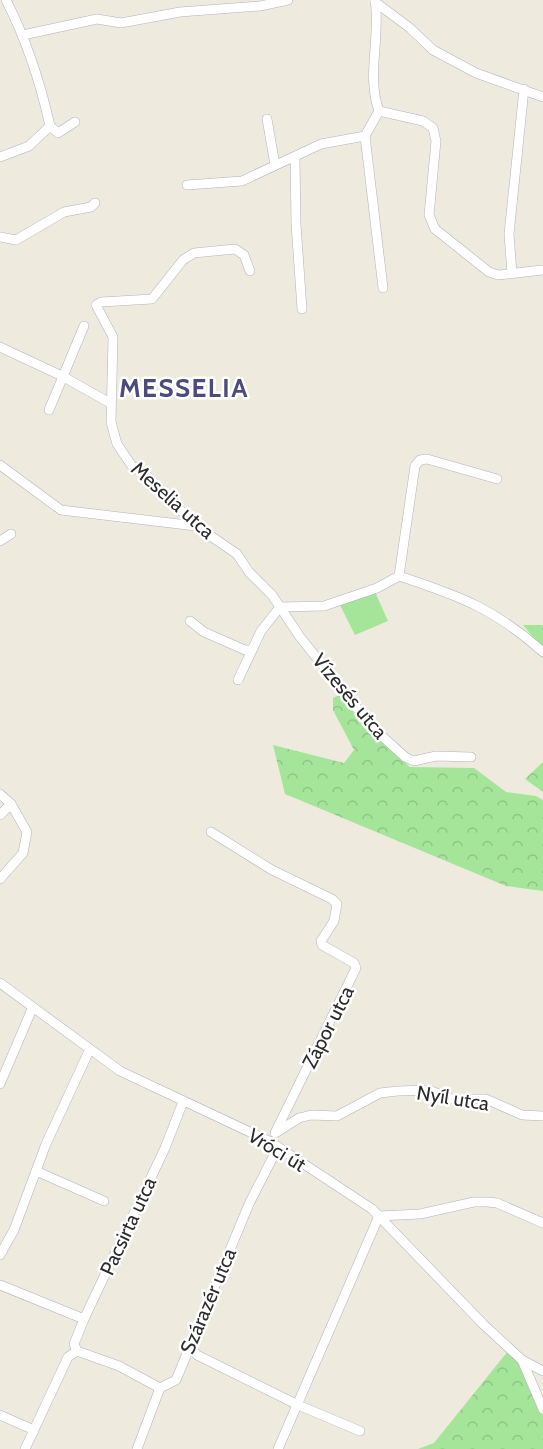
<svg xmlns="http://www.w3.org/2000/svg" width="543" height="1449" viewBox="0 0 543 1449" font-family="Cabin,sans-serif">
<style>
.grass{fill:#a5e599}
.forest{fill:url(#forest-crowns)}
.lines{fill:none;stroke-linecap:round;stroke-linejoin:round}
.minor-casing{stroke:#b2b2bf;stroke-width:10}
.minor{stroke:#fff;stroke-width:9}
.labels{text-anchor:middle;stroke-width:5;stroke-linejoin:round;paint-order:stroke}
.street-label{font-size:20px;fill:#2c2c2c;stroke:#fff}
.district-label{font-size:26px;font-weight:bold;letter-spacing:1.5px;fill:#4b4b7e;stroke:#fff}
</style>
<defs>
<pattern id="forest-crowns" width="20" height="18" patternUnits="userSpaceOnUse" patternTransform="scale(1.5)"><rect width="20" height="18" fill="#a5e599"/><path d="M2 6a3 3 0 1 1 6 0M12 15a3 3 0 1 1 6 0" fill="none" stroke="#8ec584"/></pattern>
</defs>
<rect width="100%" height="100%" fill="#eeeade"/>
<!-- grass -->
<path class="grass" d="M375 592 388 621 355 635 340 605Z"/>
<!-- forest -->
<g class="forest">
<path d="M523 625H543V658L532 648 543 649Z"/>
<path d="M339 695 372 734 410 767 474 768 506 792 536 796 543 800V891L506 886 285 794 273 745 344 763 354 750 333 710V698Z"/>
<path d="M543 762V792L525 779Z"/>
<path d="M508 1351 522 1360 543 1407V1449H418L434 1443Z"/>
</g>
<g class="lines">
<defs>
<g id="minor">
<path d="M6 0C27 41 40 81 50 126"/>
<path d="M375 0C381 37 366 75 379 111L423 121 433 128 436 141 429 215 435 229 489 272 498 275 543 270"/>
<path d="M375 2 410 28 433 50 476 73 543 97"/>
<path d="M23 35 97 19 121 23 180 12 260 6 288 0"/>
<path d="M267 119 275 165"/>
<path d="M50 126 58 133 75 122"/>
<path d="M365 136 383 288"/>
<path d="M0 157 29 146 50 126"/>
<path d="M295 157 296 224 302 309"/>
<path d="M187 185 242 181 321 144 365 136 379 111"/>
<path d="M0 237 16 240 64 212 91 207 95 203"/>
<path d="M250 271 244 255 235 249 194 253 183 260 152 299 101 302 96 305 113 337 111 422 117 444 132 466 147 476 196 526 237 554 249 572 272 595 300 637 372 727 405 757 414 761 436 756 471 757"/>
<path d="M512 274 509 234 524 89"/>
<path d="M0 347 62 376 110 403"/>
<path d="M49 410 84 326"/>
<path d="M0 465 61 510 196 526"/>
<path d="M0 541 11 534"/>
<path d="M399 576 415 466 420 460 427 459 497 479"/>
<path d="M280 607 324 606 377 588 399 576C460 596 495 609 543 652"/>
<path d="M190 621 204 632 245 650H252"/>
<path d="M238 680 261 631 280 607"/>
<path d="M0 794 11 804 27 832 23 853 0 879"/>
<path d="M0 815 11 804"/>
<path d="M211 832 272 870 332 899 337 904 334 921 321 941 322 945 354 963 356 968 275 1133"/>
<path d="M0 983 120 1071 269 1141 372 1209 484 1325 522 1360 543 1371"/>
<path d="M0 1084 32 1009"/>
<path d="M277 1132 299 1118 311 1115 337 1116 380 1093 398 1091 429 1090 451 1099H486L522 1115 543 1116"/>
<path d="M36 1171 104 1201"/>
<path d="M0 1255 14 1230 46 1144 89 1051"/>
<path d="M0 1285 84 1319"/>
<path d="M189 1346 197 1355 298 1405 360 1431"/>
<path d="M77 1351 74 1344 84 1319 165 1148 183 1102"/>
<path d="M77 1351 119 1366 160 1388"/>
<path d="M522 1360 543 1409"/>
<path d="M160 1388 176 1380 249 1204 278 1147"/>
<path d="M0 1415 34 1430"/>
<path d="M25 1449 68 1357 77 1351"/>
<path d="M137 1449 160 1388"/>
<path d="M278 1449 379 1216 420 1214 474 1202H487L497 1203 543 1223"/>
</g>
</defs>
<!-- minor casing -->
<use href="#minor" class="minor-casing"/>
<!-- minor -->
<use href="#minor" class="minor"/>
</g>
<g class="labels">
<!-- street labels -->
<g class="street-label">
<text transform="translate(173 500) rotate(42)" y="7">Meselia utca</text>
<text transform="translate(350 696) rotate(50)" y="7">Vízesés utca</text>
<text transform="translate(328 1027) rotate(-63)" y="7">Zápor utca</text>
<text transform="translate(453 1098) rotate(9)" y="7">Nyíl utca</text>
<text transform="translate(277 1150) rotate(31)" y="7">Vróci út</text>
<text transform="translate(128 1226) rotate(-65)" y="7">Pacsirta utca</text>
<text transform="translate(208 1301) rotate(-67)" y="7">Szárazér utca</text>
</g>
<!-- district labels -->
<g class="district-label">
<text x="184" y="397">MESSELIA</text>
</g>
</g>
</svg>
